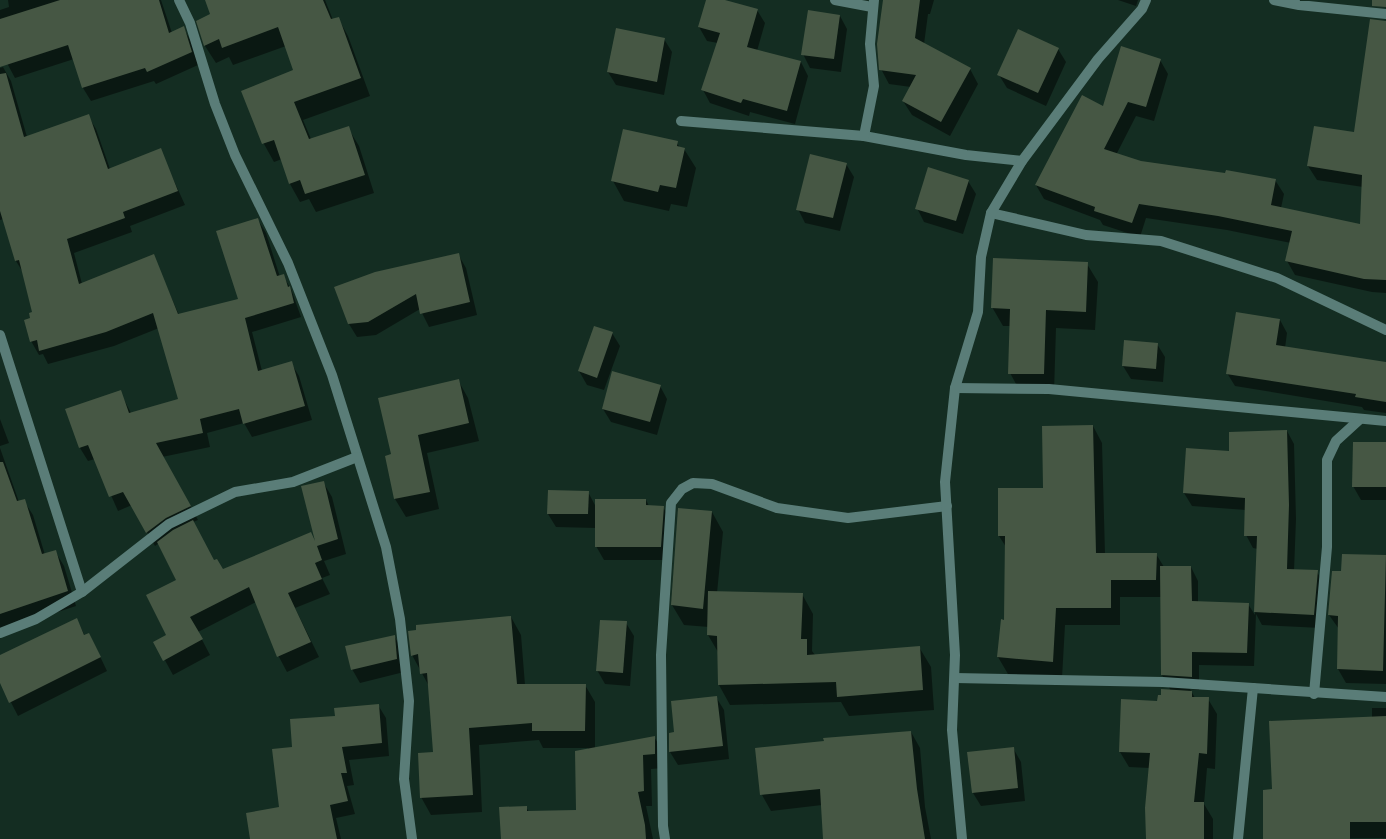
<svg xmlns="http://www.w3.org/2000/svg" width="1386" height="839" viewBox="0 0 1386 839" font-family="Montserrat,sans-serif">
<style>
.shadow{fill:#0007}
.building{fill:#465744}
.lines{fill:none;stroke-linecap:round;stroke-linejoin:round}
.minor{stroke:#5a7d78;stroke-width:10}
</style>
<rect width="100%" height="100%" fill="#142d22"/>
<!-- shadow -->
<g class="shadow">
<path d="M8 0H161L172 33 183 28 191 41 198 65 156 84 154 81 91 101 83 88 74 59 15 78 8 65 0 39V10L9 7Z"/>
<path d="M206 0H325L333 20 338 18 348 36 370 96 303 120 311 139 348 128 359 146 374 193 316 212 309 199 300 202 290 184 282 159 274 162 264 144 242 92 294 71 286 46 233 65 229 57 216 63 205 46 198 21 211 15Z"/>
<path d="M707 0H720L757 10 765 23 757 51 801 62 808 76 795 124 750 112 749 116 710 103 703 90 718 43 707 41 699 27Z"/>
<path d="M886 0H934L930 14H928L924 44 970 69 978 84 950 136 912 115 903 101 911 87 889 84 881 69Z"/>
<path d="M1118 0H1138L1136 6Z"/>
<path d="M840 16 847 29 841 72 810 68 803 54Z"/>
<path d="M1386 21V293L1372 292 1295 275 1287 261 1291 243 1227 230 1146 218 1140 237 1103 225 1100 220 1044 199 1036 185 1104 107 1160 60 1168 74 1154 121 1136 116 1116 155 1141 163 1275 180 1284 194 1281 208 1361 225 1363 187 1317 180 1308 166 1315 127 1355 134Z"/>
<path d="M664 39 672 52 664 95 616 85 608 72Z"/>
<path d="M1058 49 1066 62 1046 106 1007 88 999 75Z"/>
<path d="M3 67 11 81 27 137 88 116 96 129 110 169 160 150 185 205 130 226 132 232 74 253 82 284 153 256 179 315 240 300 258 220 266 233 280 277 283 276 291 289 301 317 252 332 262 371 291 363 299 376 312 420 252 437 244 423 207 433 210 447 162 457 198 520 193 522 214 562 223 570 316 543 323 482 332 497 346 554 324 561 330 575 322 578 330 594 295 608 319 657 287 672 279 657 256 602 198 632 210 655 173 675 155 642 168 635 178 581 159 543 155 546 132 505 118 511 95 459 88 461 80 448 120 392 131 413 180 400 159 328 114 346 48 364 43 354 39 355 31 341 34 313 24 274 16 261 4 219 0 220V68Z"/>
<path d="M677 143 680 148 684 149 696 168 687 207 671 204 669 211 624 201 613 181Z"/>
<path d="M846 164 854 177 840 231 805 223 798 209Z"/>
<path d="M968 181 976 194 963 234 924 222 917 208Z"/>
<path d="M458 254 466 268 477 315 429 327 420 309 376 335 357 337 349 324Z"/>
<path d="M1087 264 1098 282 1095 330 1056 328 1054 392 1020 391 1010 373 1011 326H1003L992 307Z"/>
<path d="M1280 320 1287 333 1285 348 1386 363V413L1364 410 1362 407 1235 386 1227 373Z"/>
<path d="M612 333 620 346 604 390 587 385 579 371Z"/>
<path d="M1157 344 1165 357 1163 382 1131 379 1123 366Z"/>
<path d="M458 380 468 398 479 441 427 453 439 509 406 517 395 499 393 455Z"/>
<path d="M660 386 667 399 657 435 611 422 603 409Z"/>
<path d="M0 419 9 443 0 446Z"/>
<path d="M1093 426 1102 443 1105 554H1156L1164 567H1191L1198 581V602L1248 604 1255 615 1258 549 1253 548 1246 535V510L1192 506 1184 493 1230 453 1287 431 1294 444 1296 519 1294 571 1317 572 1325 585 1321 628 1262 625 1256 614 1254 666 1199 665V690L1190 689 1195 698 1208 699 1217 714 1215 769 1207 768 1204 804 1213 819V839H1147L1150 768 1129 767 1120 752 1158 702 1171 691 1162 675V597H1120V625H1065L1062 678 1008 674 998 657 1005 621 1006 547 999 536 1045 489Z"/>
<path d="M1386 443V500H1361L1353 486Z"/>
<path d="M0 448 19 502 24 501 33 515 45 555 55 551 64 566 76 606 0 631Z"/>
<path d="M588 492 596 507 646 500 649 506 663 507 671 521 668 560H604L596 546V528L556 527 548 514Z"/>
<path d="M712 512 723 532 717 593 802 594 813 614 812 651 815 655 919 647 931 667 934 710 849 716 841 702 730 705 719 685 718 652 708 635 709 627 684 625 672 605Z"/>
<path d="M1343 555 1386 557V684L1346 683 1338 669 1339 629 1329 615 1343 573Z"/>
<path d="M511 617 521 635 525 685H585L595 702V748L654 737 663 751V768L651 769 652 806H646L653 839H502L526 807 529 812 577 811 588 748H543L539 740 479 745 482 812 431 815 421 797 435 753 430 688 412 655Z"/>
<path d="M77 620 85 636 96 648 107 671 18 716 0 681V657Z"/>
<path d="M626 623 634 636 630 686 605 684 597 670Z"/>
<path d="M394 636 402 649 404 672 360 683 352 669Z"/>
<path d="M716 697 724 710 729 759 678 765 670 752V734L676 733Z"/>
<path d="M378 705 386 718 389 756 349 760 354 785 347 786 355 814 336 818 341 839H252L281 808 293 748 336 717Z"/>
<path d="M1372 708H1386V838L1264 839 1273 791 1372 718Z"/>
<path d="M911 732 920 748 925 807 931 839H824L822 805 771 811 762 795Z"/>
<path d="M1013 748 1021 762 1025 801 981 806 973 793Z"/>
</g>
<!-- building -->
<g class="building">
<path d="M60 0H159L169 33 184 26 192 52 147 72 145 68 82 88 68 45 0 67V19Z"/>
<path d="M205 0H323L331 19 339 17 361 78 294 102 309 139 349 126 365 175 305 194 300 180 289 184 274 140 262 144 241 91 293 70 278 27 222 48 219 39 204 46 196 21 210 14Z"/>
<path d="M706 0H725L758 9 747 47 801 61 787 111 743 99 741 103 701 90 720 33 698 27Z"/>
<path d="M883 0H920L915 38 971 68 941 122 902 101 916 75 879 70 877 44Z"/>
<path d="M1372 0H1386V7L1372 6Z"/>
<path d="M808 10 840 15 834 59 801 55Z"/>
<path d="M1370 19 1386 21V280L1364 279 1285 261 1292 231 1218 216 1139 204 1132 223 1094 211 1095 207 1035 185 1082 95 1103 106 1121 46 1161 59 1146 107 1128 102 1104 149 1141 161 1225 173 1226 170 1276 179 1271 205 1360 224 1362 175 1307 166 1314 126 1354 132Z"/>
<path d="M616 28 665 38 657 82 607 72Z"/>
<path d="M1018 29 1059 48 1038 93 997 75Z"/>
<path d="M6 73 24 137 89 114 108 169 161 148 178 191 123 212 125 218 67 239 79 284 154 254 178 314 238 299 216 231 258 218 277 276 284 274 288 287 290 286 294 303 245 318 258 371 292 361 305 406 243 424 239 409 200 419 203 433 156 443 191 506 166 518 146 533 123 492 109 497 88 445 79 448 65 409 121 390 129 413 178 399 153 313 106 332 39 351 37 340 30 342 24 320 30 318 29 313 32 312 19 260 15 261 0 211V74Z"/>
<path d="M623 129 678 141 677 146 685 148 676 188 660 185 658 192 611 181Z"/>
<path d="M810 154 847 163 833 218 796 210Z"/>
<path d="M928 167 969 180 956 221 915 209Z"/>
<path d="M459 253 470 302 420 314 416 294 368 322 348 324 334 287 375 272Z"/>
<path d="M993 258 1088 262 1086 312 1046 310 1044 374H1008L1010 309 991 308Z"/>
<path d="M1236 312 1280 319 1276 345 1386 362V402L1355 397 1356 394 1226 374Z"/>
<path d="M594 326 613 332 597 378 578 371Z"/>
<path d="M1124 340 1158 343 1156 369 1122 366Z"/>
<path d="M612 371 661 385 650 422 602 409Z"/>
<path d="M459 379 469 423 418 435 430 492 394 499 385 456 391 454 378 398Z"/>
<path d="M1093 425 1096 553H1157L1156 580H1111V608H1056L1053 662 997 657 1001 619 1004 620 1005 536H998V488H1043L1042 426Z"/>
<path d="M1287 430 1289 505 1287 569 1318 570 1314 615 1254 612 1257 536H1244L1245 498 1183 493 1186 448 1229 451V432Z"/>
<path d="M1353 442H1386V487H1352Z"/>
<path d="M0 462H3L17 501 25 499 42 554 56 550 68 591 0 614Z"/>
<path d="M324 481 338 539 317 546 322 560 315 563 322 579 288 593 311 642 277 657 249 587 190 617 203 639 163 661 153 642 166 635 146 595 176 580 157 542 173 530 193 520 214 560 217 559 223 569 311 532 315 541 301 486Z"/>
<path d="M548 490 589 491 588 514H547Z"/>
<path d="M595 499H646V505L664 506 661 547H595Z"/>
<path d="M678 508 712 511 703 609 671 605Z"/>
<path d="M1342 554 1386 555 1383 671 1337 669 1338 616 1328 615 1332 571H1341Z"/>
<path d="M1160 566H1191L1192 601 1249 603 1247 653 1192 652V677L1161 675Z"/>
<path d="M708 591 803 593 801 639H807V655L920 646 923 690 837 697 836 682 718 685 717 636 707 635Z"/>
<path d="M511 616 517 684H586L585 731H532V723L469 728 473 795 420 798 418 753 433 752 427 673 420 674 418 654 411 656 408 631 416 630V625Z"/>
<path d="M77 618 84 635 89 633 101 657 9 703 0 683V655Z"/>
<path d="M600 620 627 621 623 673 596 671Z"/>
<path d="M395 635 397 659 351 670 345 646Z"/>
<path d="M1161 689 1192 691V697H1209L1207 754 1199 753 1194 802H1204V839H1146L1145 808 1150 753 1119 752 1121 699 1157 701 1158 695H1161Z"/>
<path d="M717 696 723 746 669 752V733L674 732 671 701Z"/>
<path d="M379 704 382 743 342 747 347 773H341L348 801 330 805 337 839H250L246 813 279 807 272 749 292 747 290 719 335 716 334 708Z"/>
<path d="M1386 716V822H1350V839H1263V790L1272 789 1269 721Z"/>
<path d="M911 731 917 789 925 839H823L820 789 760 795 755 748 824 741 823 738Z"/>
<path d="M655 736V754L643 755 644 791 638 792 645 825 646 839H501L499 807 527 806V811L576 810 575 751Z"/>
<path d="M1014 747 1018 788 972 793 967 752Z"/>
</g>
<g class="lines">
<!-- minor -->
<g class="minor">
<path d="M179 0 190 23 215 104 235 155 288 263 332 375 386 547 400 619 409 701 404 779 412 839"/>
<path d="M835 0 872 7"/>
<path d="M1274 0 1299 5 1386 14"/>
<path d="M681 121 864 136 966 155 1022 161"/>
<path d="M864 136 874 86 870 44 874 0"/>
<path d="M991 213 1086 235 1161 241 1277 278 1386 330"/>
<path d="M0 335 82 592"/>
<path d="M955 388 1049 389 1386 421"/>
<path d="M0 633 36 619 82 592 169 524 235 492 293 482 357 457"/>
<path d="M955 678 1163 682 1386 697"/>
<path d="M1314 694 1327 547V460L1336 441 1359 420"/>
<path d="M665 839 663 826 661 655 671 503 682 489 693 483 712 484 777 508 848 518 947 506"/>
<path d="M962 839 952 730 955 655 945 482 955 388 978 312 981 257 991 213 1022 161 1098 59 1142 9 1146 0"/>
<path d="M1238 839 1253 688"/>
</g>
</g>
</svg>
